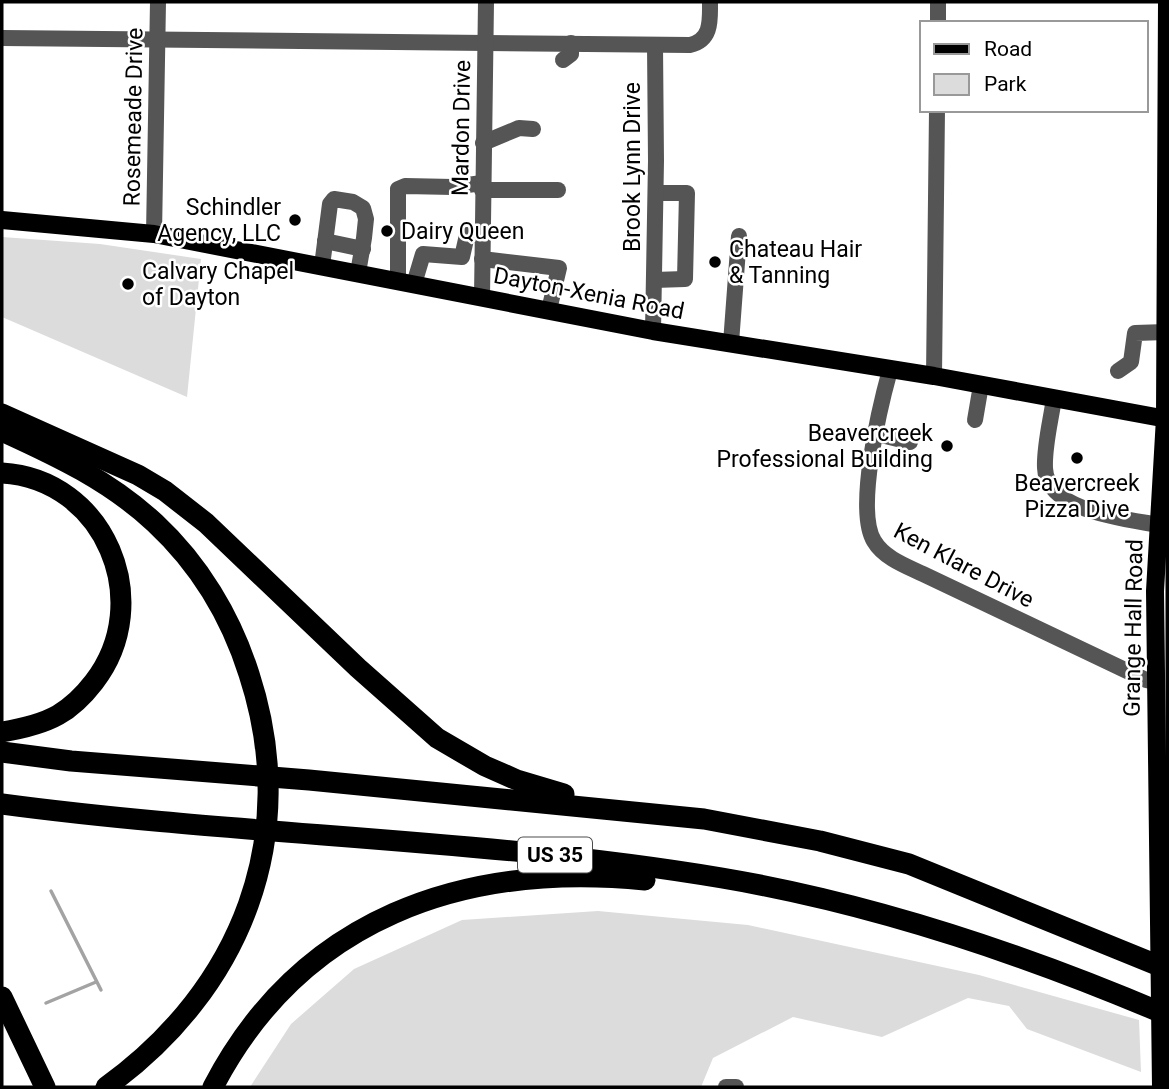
<svg xmlns="http://www.w3.org/2000/svg" width="1169" height="1089" viewBox="0 0 1169 1089" font-family="Roboto,sans-serif">
<style>
.green{fill:#dcdcdc}
.lines{fill:none;stroke-linecap:round;stroke-linejoin:round}
.stream{stroke:#a3a3a3;stroke-width:3.5}
.minor{stroke:#555;stroke-width:16}
.major{stroke:#000;stroke-width:18}
.highway{stroke:#000;stroke-width:21}
.poi-dot{fill:#000;stroke:#fff;stroke-width:2.5}
.labels{text-anchor:middle;stroke-width:5;stroke-linejoin:round;paint-order:stroke}
.shield{fill:#fff;stroke:#4c4c4c;stroke-width:2}
.shield-label{font-size:21px;font-weight:bold;fill:#000}
.street-label{font-size:23px;fill:#000;stroke:#fff}
.poi-label{font-size:23px;fill:#000;stroke:#fff;text-anchor:start}
</style>
<rect width="100%" height="100%" fill="#fff"/>
<!-- green -->
<g class="green">
<path d="M2 237 100 244 201 259 187 397 2 317Z"/>
<path d="M598 911 748 925 979 975 1139 1020 1141 1072 1027 1029 1009 1006 968 998 882 1037 793 1017 713 1058 701 1087H250L291 1024 354 969 462 920Z"/>
</g>
<g class="lines">
<!-- stream -->
<g class="stream">
<path d="M51 891 101 990"/>
<path d="M46 1003 96 982"/>
</g>
<!-- minor -->
<g class="minor">
<path d="M938 23V2"/>
<path d="M2 38 690 45C712 40 710 20 710 2"/>
<path d="M563 60 571 54V43"/>
<path d="M483 143 519 128 533 129"/>
<path d="M482 190H558"/>
<path d="M154 234 158 2"/>
<path d="M325 241 363 249"/>
<path d="M482 259 559 268 549 310"/>
<path d="M322 266 330 204 334 199 353 202 363 208 366 219 364 238 358 273"/>
<path d="M654 280 685 279 687 193H656"/>
<path d="M398 281V189L405 186 453 187 482 183"/>
<path d="M414 284 423 254 462 257 467 235 482 234"/>
<path d="M482 297 486 2"/>
<path d="M653 331 656 161 655 45"/>
<path d="M731 343 739 236"/>
<path d="M890 370C880 406 855 510 874 541 884 558 906 566 923 574L1146 680 1155 682"/>
<path d="M1118 371 1131 362 1135 333 1166 332"/>
<path d="M934 376 937 110"/>
<path d="M1054 398C1051 420 1044 446 1045 468 1047 512 1127 519 1159 525L1167 524"/>
<path d="M975 420 981 385"/>
<path d="M877 434 910 442"/>
<path d="M726 1087H736"/>
</g>
<!-- major -->
<g class="major">
<path d="M2 220 154 234 653 331 934 376 1167 419"/>
<path d="M1161 1087 1155 591 1165 418 1167 2"/>
</g>
<!-- highway -->
<g class="highway">
<path d="M2 414 138 475 165 491 206 523 358 668 437 738 485 766 517 780 564 794"/>
<path d="M2 431C57 456 110 481 155 523 199 564 231 617 249 674 302 836 242 989 106 1087"/>
<path d="M2 473C105 479 156 602 94 682 84 695 72 707 58 715 42 724 20 729 2 732"/>
<path d="M2 752 71 761 309 780 704 819 820 841 909 864 1167 969"/>
<path d="M2 804C241 836 484 838 722 878 876 904 1024 954 1167 1015"/>
<path d="M2 997 45 1087"/>
<path d="M213 1087C301 918 463 862 645 880"/>
</g>
</g>
<!-- markers -->
<g class="poi-dot">
<circle cx="295" cy="220" r="7"/>
<circle cx="387" cy="231" r="7"/>
<circle cx="715" cy="262" r="7"/>
<circle cx="128" cy="284" r="7"/>
<circle cx="947" cy="446" r="7"/>
<circle cx="1077" cy="458" r="7"/>
</g>
<g class="labels">
<!-- shield labels -->
<rect class="shield" x="518" y="837.5" width="74" height="35" rx="5"/>
<g class="shield-label">
<text x="555" y="862">US 35</text>
</g>
<!-- street labels -->
<g class="street-label">
<text transform="translate(133 117) rotate(-89)" y="8">Rosemeade Drive</text>
<text transform="translate(461 128) rotate(-89)" y="8">Mardon Drive</text>
<text transform="translate(632 167) rotate(-90)" y="8">Brook Lynn Drive</text>
<text transform="translate(589 293) rotate(11)" y="8">Dayton-Xenia Road</text>
<text transform="translate(964 565) rotate(28)" y="8">Ken Klare Drive</text>
<text transform="translate(1133 628) rotate(-89)" y="8">Grange Hall Road</text>
</g>
<!-- poi labels -->
<g class="poi-label">
<text x="281" y="215" text-anchor="end">Schindler<tspan x="281" dy="26">Agency, LLC</tspan></text>
<text x="401" y="239">Dairy Queen</text>
<text x="729" y="257">Chateau Hair<tspan x="729" dy="26">&amp; Tanning</tspan></text>
<text x="142" y="279">Calvary Chapel<tspan x="142" dy="26">of Dayton</tspan></text>
<text x="933" y="441" text-anchor="end">Beavercreek<tspan x="933" dy="26">Professional Building</tspan></text>
<text x="1077" y="491" text-anchor="middle">Beavercreek<tspan x="1077" dy="26">Pizza Dive</tspan></text>
</g>
</g>
<!-- border -->
<rect width="1169" height="1089" fill="none" stroke="#000000" stroke-width="7"/>
<!-- legend -->
<rect x="920" y="21" width="228" height="91" fill="#ffffff" stroke="#999999" stroke-width="2"/>
<rect x="934" y="44" width="35" height="10" fill="#000000" stroke="#999999" stroke-width="2"/>
<text x="984" y="56" font-size="21" fill="#000000">Road</text>
<rect x="934" y="74" width="35" height="21" fill="#dcdcdc" stroke="#999999" stroke-width="2"/>
<text x="984" y="91" font-size="21" fill="#000000">Park</text>
</svg>
